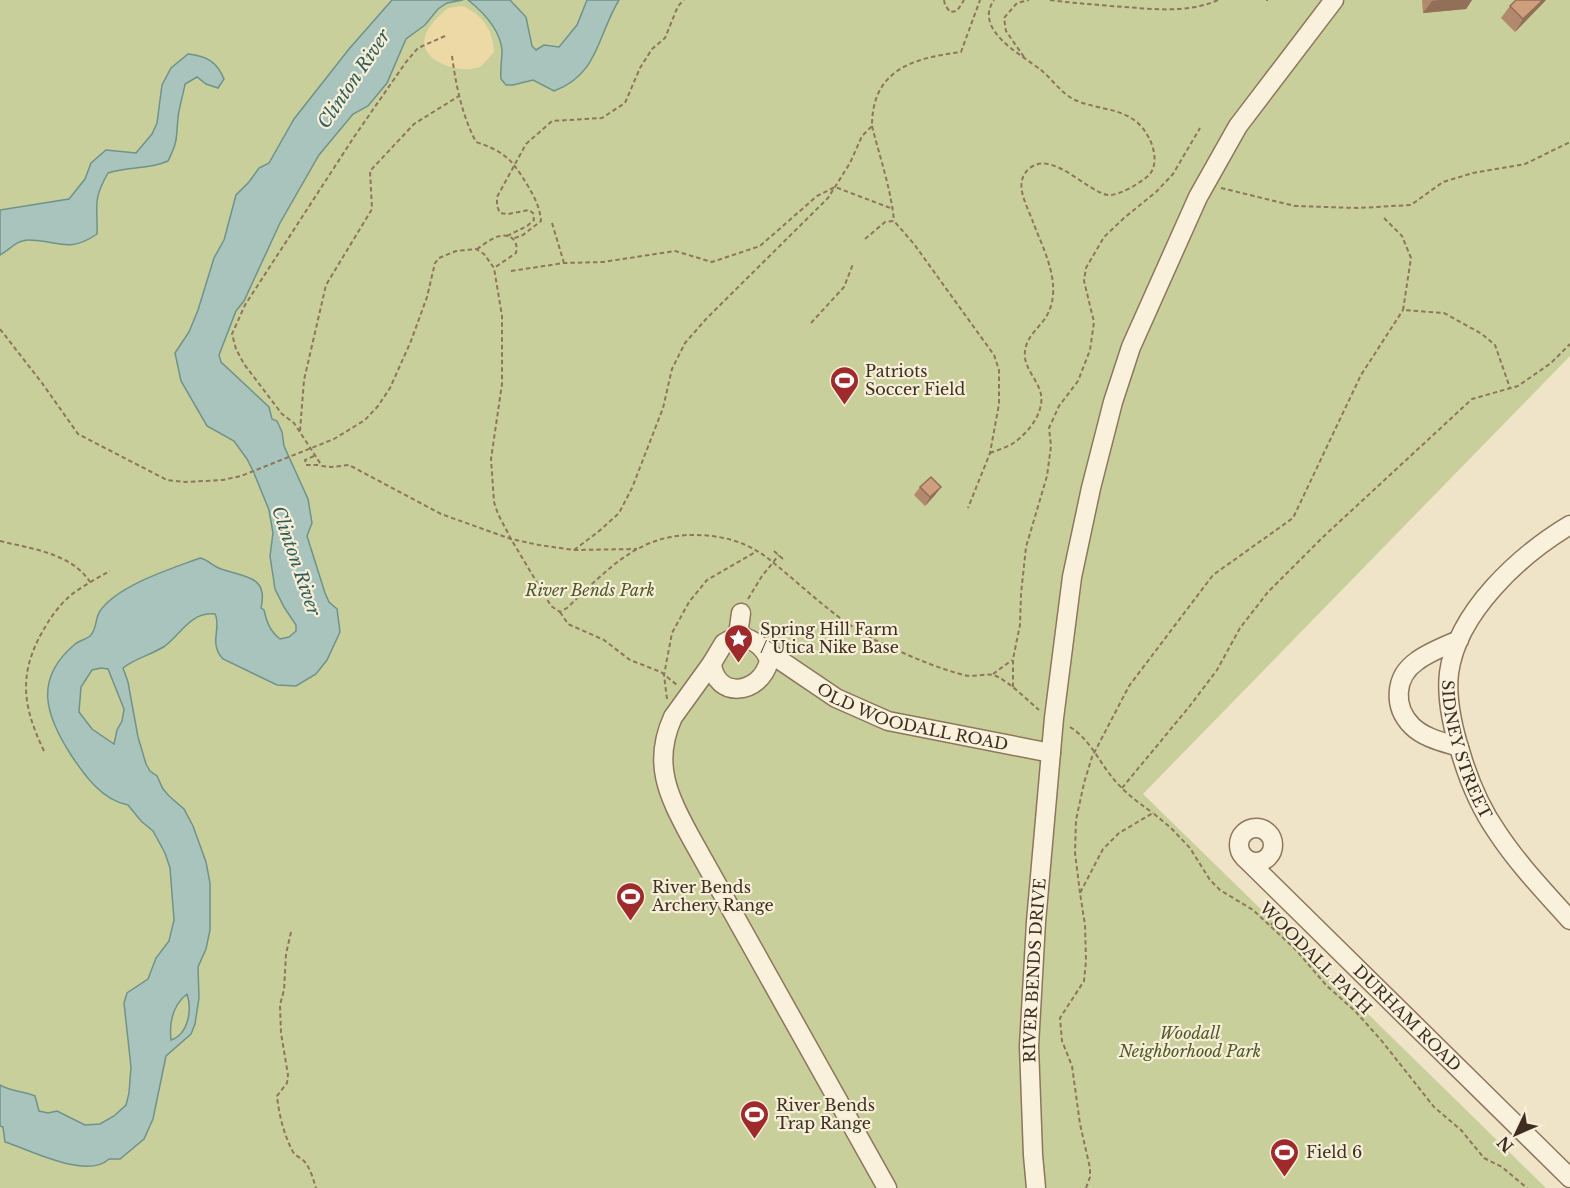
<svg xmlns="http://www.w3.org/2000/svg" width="1570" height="1188" viewBox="0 0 1570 1188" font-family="'Libre Baskerville',serif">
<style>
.green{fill:#c9cf9b}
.sand{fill:#ecd9a5}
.water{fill:#a9c4bc;stroke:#6f938a;stroke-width:1.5;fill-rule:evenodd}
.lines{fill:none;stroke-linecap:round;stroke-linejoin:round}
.minor-casing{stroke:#8d765c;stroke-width:21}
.path{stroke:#8d765c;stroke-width:2;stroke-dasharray:4.5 3;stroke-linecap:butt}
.minor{stroke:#faf1dc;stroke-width:18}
.wall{fill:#b2896c}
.shaded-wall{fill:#916f58}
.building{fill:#cf9f7d;stroke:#916f58;stroke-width:1.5}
.labels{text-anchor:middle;stroke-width:4.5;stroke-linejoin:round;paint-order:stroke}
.poi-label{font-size:16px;fill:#3d2e20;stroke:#f7eed8;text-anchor:start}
.park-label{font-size:16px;font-style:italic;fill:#4d5a26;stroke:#f7eed8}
.street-label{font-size:16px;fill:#3d2e20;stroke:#f7eed8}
.water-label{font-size:18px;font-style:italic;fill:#2f5d5a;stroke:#f7eed8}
</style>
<rect width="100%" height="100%" fill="#f0e4c8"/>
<!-- green -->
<path class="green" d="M0 0H1570V356L1143 794 1546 1188H0Z"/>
<!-- sand -->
<path class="sand" d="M462 6C483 14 493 31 494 52 490 56 485 63 481 66 463 76 417 61 425 37 428 25 439 16 448 8Z"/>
<!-- water -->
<g class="water">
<path d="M392 0H463L447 3 438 9 425 25 406 39 387 83 368 106 353 114 319 155 280 223 244 301 236 311 219 355 221 362 269 407 272 419 277 421 282 432 284 446 308 499 312 523 307 536 325 593 329 602 337 609 340 632 327 660 316 674 296 686 277 685 223 659C208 643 222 627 215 614 190 612 182 633 165 646 151 655 136 658 123 668L128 682 138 737 146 764 150 771 157 776 163 789 169 796 184 809 193 826 206 862 210 883V930L206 949 198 967 199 998 195 1024 191 1034 166 1056 153 1119 144 1139 120 1159H109C87 1180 31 1150 5 1142L3 1127 0 1126V1085C12 1092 23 1091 35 1096L39 1111 48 1113 57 1111 85 1125 100 1124 114 1116 126 1105 129 1093 131 1067 124 1003 127 993 148 979 156 958 169 941 174 920 170 868 165 853 153 831 141 821 128 805C102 800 85 776 71 755 46 716 33 680 74 645 78 641 85 640 90 636 97 630 95 618 100 611 118 585 171 569 200 558 209 560 212 566 221 569 243 577 269 575 261 608L264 610C267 623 270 631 280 639L289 637 296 631V625L284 607 275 589 270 556 273 533 269 510 254 473 247 459 234 441 207 426 181 381 175 353 189 332 198 310 214 258 224 240 236 195 249 182 259 168 269 163 294 119 349 49ZM101 668 108 669 124 709 122 721 117 730 114 744 92 729 79 712 81 687 92 670ZM187 994C192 1009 189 1034 171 1040 169 1022 172 1006 187 994Z"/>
<path d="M468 0H510L526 17 532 46 536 50 544 45 559 47 577 25 587 0H619C597 36 599 74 554 91L533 80 513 85H506L501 79C500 69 502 60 502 50 500 30 483 12 468 0Z"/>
<path d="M188 54C207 56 217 62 224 79L218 88 206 84 197 77 185 84C183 96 179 107 178 118 176 139 178 141 168 161 148 170 129 166 108 173 92 201 98 205 97 234 68 254 58 240 28 240 16 240 10 250 0 255V210L69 199 85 179 91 163 106 150 136 153 152 134 157 123 162 85 171 68Z"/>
</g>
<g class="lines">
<defs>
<g id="minor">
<path id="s1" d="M1570 525C1520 555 1457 612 1449 673 1446 699 1453 729 1461 754 1469 781 1481 809 1497 832 1518 864 1545 892 1570 920"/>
<path d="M738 635C752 639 765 646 769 661 760 696 715 699 712 663L724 643Z"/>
<path d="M738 635 741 613"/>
<path d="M1459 640C1445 646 1429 652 1417 661 1394 677 1393 707 1412 726 1424 738 1443 742 1459 747"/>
<path id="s2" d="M765 650 836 698 888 721 1051 753"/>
<path d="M712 663 673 717C652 763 668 795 690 836L887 1188"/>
<circle cx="1256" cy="845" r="17"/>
<path id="s3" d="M1245 858 1570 1178"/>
<path id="s4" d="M1036 1188 1033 1155 1029 1046 1036 922 1054 718 1072 577 1091 488 1113 402 1131 347 1198 197 1238 126 1334 0"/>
</g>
</defs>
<!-- minor casing -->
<use href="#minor" class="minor-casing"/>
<!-- path -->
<g class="path">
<path d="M944 0 945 5 950 12 957 11 964 0"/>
<path d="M1050 0C1071 3 1090 4 1111 6 1147 8 1184 15 1218 0"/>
<path d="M1267 0V1"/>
<path d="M445 36 418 48 406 62 354 137 245 305 232 334 236 349 244 364 282 414 294 423 322 466 331 467 349 465 441 514 511 539 539 545 574 550 637 549"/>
<path d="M452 56C456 86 462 115 476 142 506 152 512 160 528 186 535 198 540 208 541 221L523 235 512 239"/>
<path d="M1024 57 1006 31 1004 18 1017 3 1029 0"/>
<path d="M872 126C880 158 891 189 894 221"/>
<path d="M1221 188 1295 206 1358 208 1411 205 1443 182 1473 173 1525 164 1570 142"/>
<path d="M1384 218 1402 236 1411 258 1403 310 1444 313 1482 334 1495 345 1510 388"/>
<path d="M552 223 564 263"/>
<path d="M507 236 527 226 534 220 533 213 529 210 508 214 500 213 497 206V197L526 144 552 121 602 118 625 103 640 68 652 49 665 38 678 6 684 0"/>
<path d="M865 239 885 222 894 221 914 244 994 355 999 370V404L990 453 968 508"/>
<path d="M477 249C486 243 502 229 513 239 517 243 517 248 516 253L494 268"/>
<path d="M511 271 564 263 603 262 675 251 712 262 760 246 817 196 835 187 893 209"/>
<path d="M811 323 844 287 853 264"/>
<path d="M0 329 42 383 78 434 167 480 185 482 223 480 241 476 334 439 365 420 378 406 390 388 411 341 427 297 435 263 439 258 456 251 476 249 484 254 494 268 502 316V384L491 459 494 502 498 514 511 539 551 606 560 612 567 608C612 565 644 528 711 536 732 538 753 546 770 560 804 587 836 620 875 640 905 654 933 667 964 675 974 678 987 672 996 676 1012 684 1025 698 1039 710"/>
<path d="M300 431 304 380 326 285 372 209 370 171 414 124 459 96"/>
<path d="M990 453C998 450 1008 447 1015 442 1030 431 1048 408 1039 388 1034 376 1023 365 1025 351 1027 336 1038 329 1046 317 1064 287 1044 251 1033 222 1027 205 1012 182 1030 168 1053 150 1087 192 1108 195 1119 196 1140 183 1148 176 1158 167 1155 149 1149 138 1133 106 1102 112 1075 100 1062 94 1053 80 1041 70 1022 55 973 30 994 0"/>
<path d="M314 456 305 460 306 465H320"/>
<path d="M0 541C32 549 71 553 90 582"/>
<path d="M574 550 598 532 619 513 632 488 663 408 672 369 685 343 707 318 828 198 850 163 862 136 872 126C872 69 914 58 961 52L980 0"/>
<path d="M774 551 783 559"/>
<path d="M748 599 762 576 779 555"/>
<path d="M560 612 568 624 604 640 630 660 661 672 677 685"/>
<path d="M993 674 1012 660"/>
<path d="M1013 687V659L1020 625 1021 594 1026 547 1047 476 1051 446 1049 428 1059 406 1078 381 1090 350 1094 322 1084 281 1086 268 1104 237 1124 218 1156 192 1173 174 1200 128"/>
<path d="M667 699 664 675 672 633 689 602 707 580 757 551"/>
<path d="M1070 727C1091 740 1100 764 1116 782 1127 794 1140 804 1153 813"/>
<path d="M44 751C24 709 18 678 40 636 48 621 58 606 71 595 83 586 97 578 110 571"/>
<path d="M1122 788 1189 707 1217 670 1240 628 1268 592 1323 537 1472 399 1518 386 1551 363 1570 344"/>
<path d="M1080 893 1075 853 1076 820 1084 783 1092 757 1129 686 1213 575 1293 518 1361 375 1403 310"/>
<path d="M1271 925 1281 914"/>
<path d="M291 932 286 954 284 990 280 1005 281 1033 288 1075 287 1083 277 1096C279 1115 284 1135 293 1152 296 1156 301 1158 304 1161 311 1169 313 1179 316 1188"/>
<path d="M1086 1188 1090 1177V1168L1080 1124 1072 1066 1062 1041 1060 1018 1084 981 1086 961 1085 925 1080 893 1103 849 1119 833 1153 813 1171 828 1190 848 1210 880 1220 890 1253 910 1295 949 1326 985 1355 1011 1381 1040 1434 1107 1461 1130 1484 1158 1502 1167 1527 1188"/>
</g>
<!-- minor -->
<use href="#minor" class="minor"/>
</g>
<!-- wall -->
<g class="wall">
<path d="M1422 0H1472L1466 9 1423 13Z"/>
<path d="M1516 0H1546L1515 32 1501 18 1510 6Z"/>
<path d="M920 487H941L935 495 925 506 914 495Z"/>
</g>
<!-- shaded-wall -->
<g class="shaded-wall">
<path d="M1439 0H1472L1466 9 1423 13 1432 1Z"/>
<path d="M1543 0H1546L1515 32 1523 19Z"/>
<path d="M941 487 935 495 925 506 930 497Z"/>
</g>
<!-- building -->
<g class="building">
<path d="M1516 0H1543L1523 19 1510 6Z"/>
<path d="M931 477 941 487 930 497 920 487Z"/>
</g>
<!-- icons -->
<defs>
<symbol id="stadium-pin" viewBox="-11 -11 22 30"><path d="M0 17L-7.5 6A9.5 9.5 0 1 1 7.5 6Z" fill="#9e2a2b" stroke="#f7eed8"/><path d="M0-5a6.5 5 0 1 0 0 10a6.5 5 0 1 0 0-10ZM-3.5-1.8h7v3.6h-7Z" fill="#fff"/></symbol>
<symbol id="sight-pin" viewBox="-11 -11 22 30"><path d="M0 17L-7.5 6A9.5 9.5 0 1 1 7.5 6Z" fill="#9e2a2b" stroke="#f7eed8"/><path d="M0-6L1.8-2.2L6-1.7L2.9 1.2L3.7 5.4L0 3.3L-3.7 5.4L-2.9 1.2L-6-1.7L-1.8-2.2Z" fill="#fff"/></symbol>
</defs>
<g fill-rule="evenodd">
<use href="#stadium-pin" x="828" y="364" width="33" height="45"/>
<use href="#sight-pin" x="722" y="622" width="33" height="45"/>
<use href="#stadium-pin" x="614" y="880" width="33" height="45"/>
<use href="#stadium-pin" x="738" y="1098" width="33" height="45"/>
<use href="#stadium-pin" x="1268" y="1136" width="33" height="45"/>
</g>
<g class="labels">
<!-- poi labels -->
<g class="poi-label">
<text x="865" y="377">Patriots<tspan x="865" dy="18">Soccer Field</tspan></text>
<text x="760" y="635">Spring Hill Farm<tspan x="760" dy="18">/ Utica Nike Base</tspan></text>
<text x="652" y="893">River Bends<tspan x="652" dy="18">Archery Range</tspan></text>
<text x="776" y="1111">River Bends<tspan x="776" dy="18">Trap Range</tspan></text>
<text x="1306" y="1158">Field 6</text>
</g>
<!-- park labels -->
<g class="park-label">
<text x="590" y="596">River Bends Park</text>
<text x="1190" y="1039">Woodall<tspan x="1190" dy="18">Neighborhood Park</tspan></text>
</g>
<!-- street labels -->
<g class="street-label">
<text dy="6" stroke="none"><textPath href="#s2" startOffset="165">OLD WOODALL ROAD</textPath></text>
<text dy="6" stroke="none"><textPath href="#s1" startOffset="276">SIDNEY STREET</textPath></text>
<text transform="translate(1316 958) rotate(45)" y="6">WOODALL PATH</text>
<text dy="6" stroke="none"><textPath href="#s4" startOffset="218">RIVER BENDS DRIVE</textPath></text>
<text dy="6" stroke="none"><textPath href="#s3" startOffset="228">DURHAM ROAD</textPath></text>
</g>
<!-- water labels -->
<g class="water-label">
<text transform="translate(354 79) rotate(-56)" y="6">Clinton River</text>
<text transform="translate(296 561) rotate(71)" y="6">Clinton River</text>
</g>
</g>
<!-- north arrow -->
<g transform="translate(1516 1134) rotate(226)" stroke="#f7eed8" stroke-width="4.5" paint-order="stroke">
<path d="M0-4.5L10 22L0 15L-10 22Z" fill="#3d2e20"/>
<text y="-9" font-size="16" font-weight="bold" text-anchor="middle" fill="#3d2e20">N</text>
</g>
</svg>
